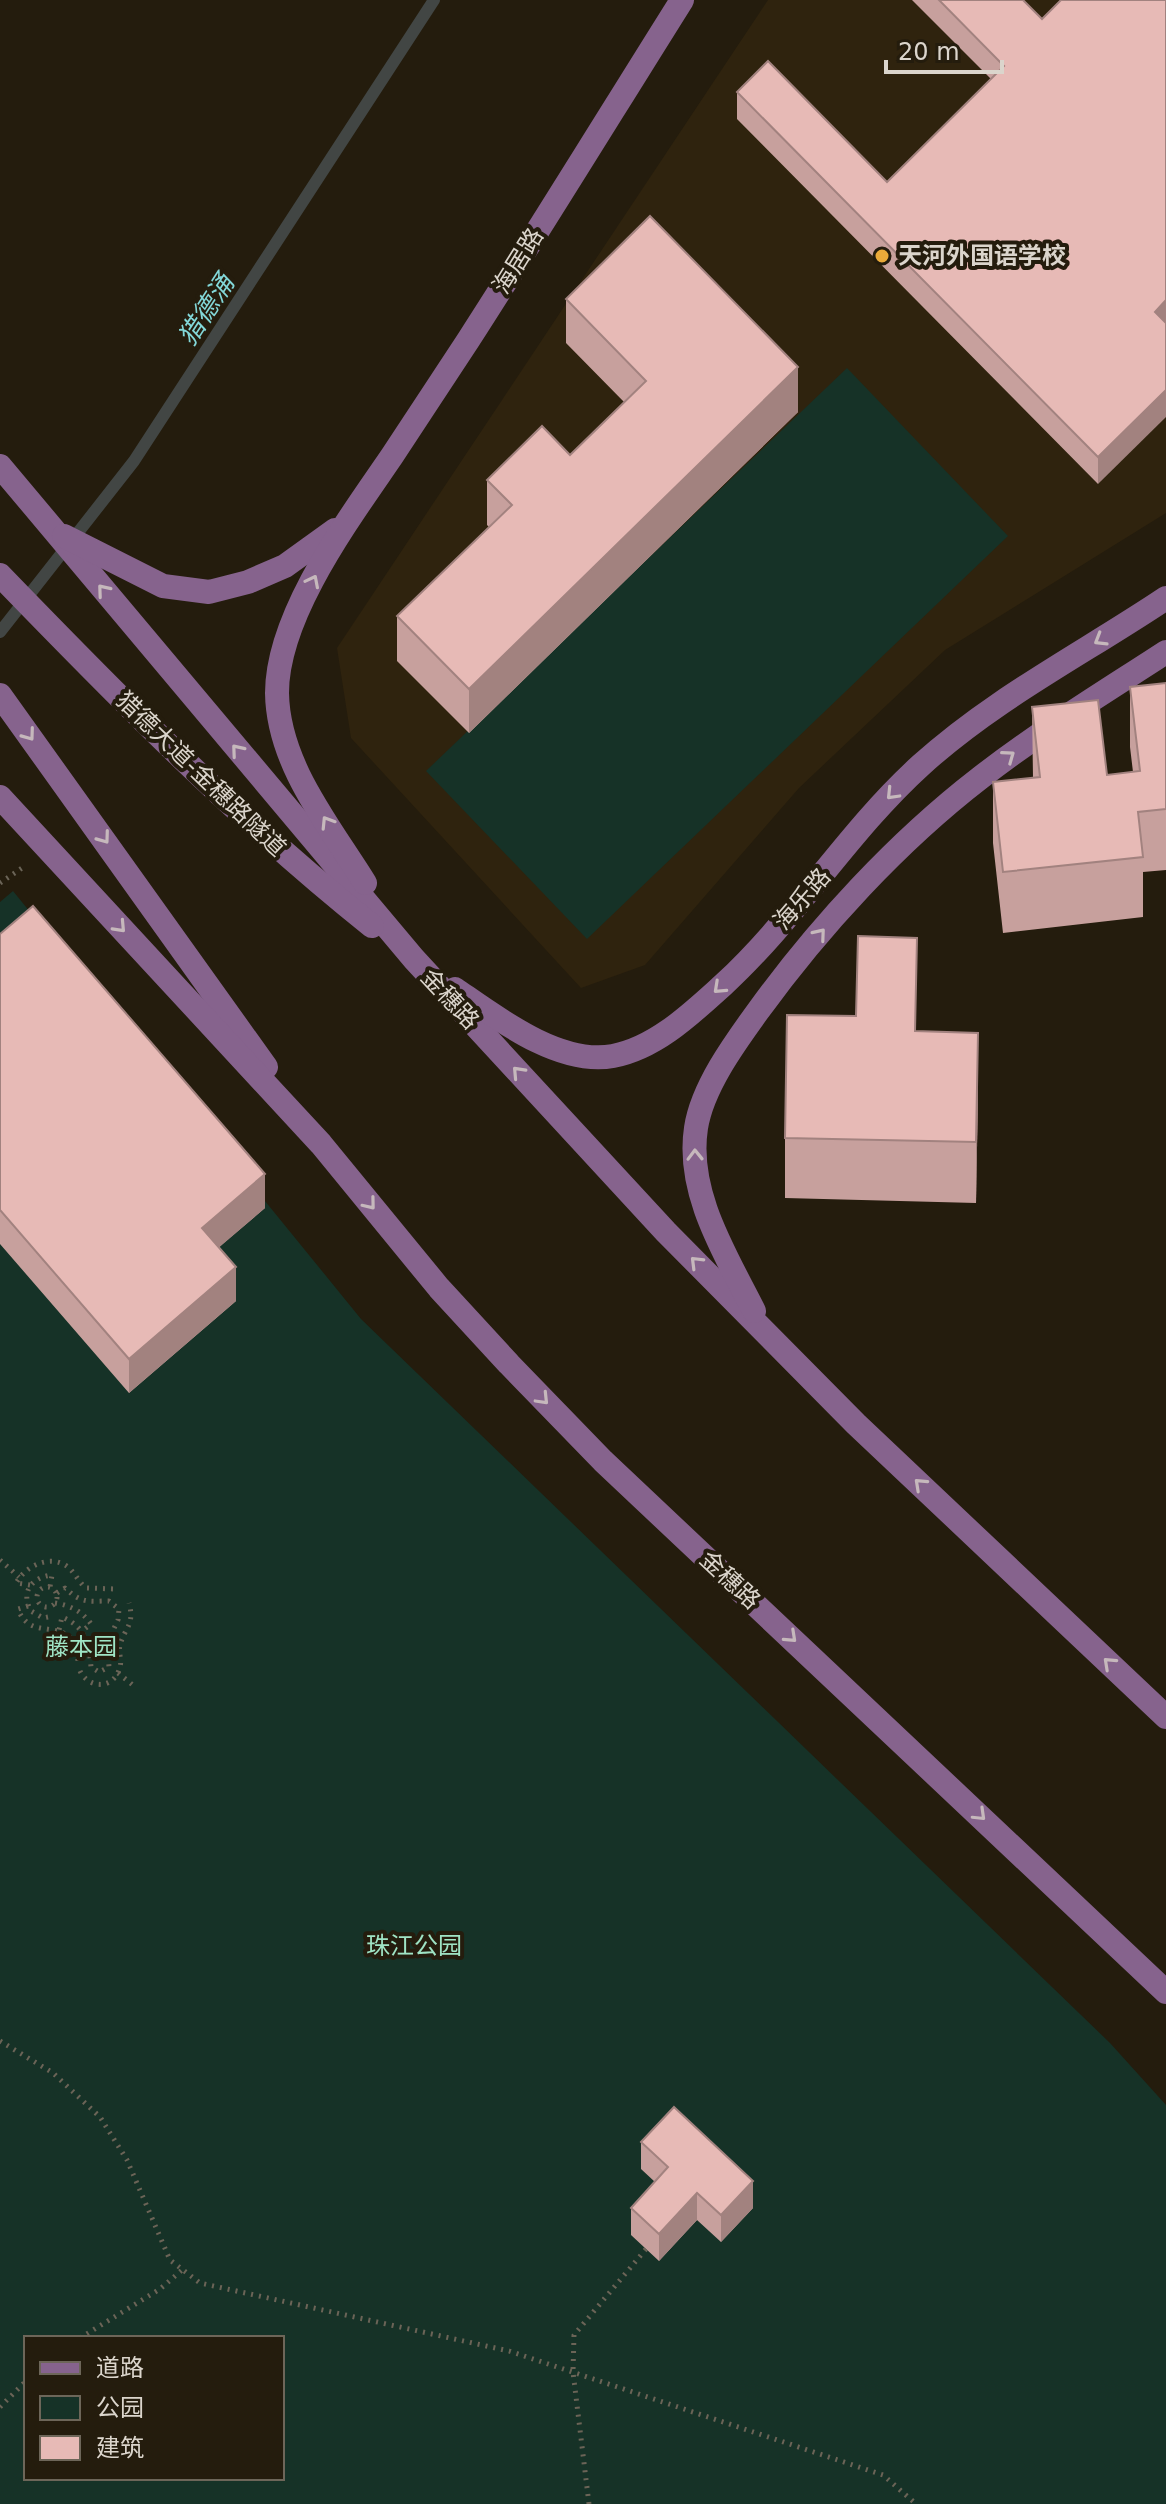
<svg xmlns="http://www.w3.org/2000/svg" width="1166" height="2504" viewBox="0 0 1166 2504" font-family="'DejaVu Sans','Noto Sans SC',sans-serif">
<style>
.built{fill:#2f230e}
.green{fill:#163227;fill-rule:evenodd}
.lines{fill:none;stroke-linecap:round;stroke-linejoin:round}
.stream{stroke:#424644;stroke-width:12}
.path{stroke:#6b6457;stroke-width:5;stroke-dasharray:2 6;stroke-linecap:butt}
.secondary{stroke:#86638d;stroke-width:24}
.wall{fill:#c7a09d}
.shaded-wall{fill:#a2827f}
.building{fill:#e7bab6;stroke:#a2827f;stroke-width:2}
.oneway{stroke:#c6b8bc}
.poi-dot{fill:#eaaa39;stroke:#241c0d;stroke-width:3}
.labels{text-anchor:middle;stroke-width:8;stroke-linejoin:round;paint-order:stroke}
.poi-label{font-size:24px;font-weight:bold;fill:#dbd5cc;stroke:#241c0d;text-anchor:start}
.street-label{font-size:24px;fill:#dbd5cc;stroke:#241c0d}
.park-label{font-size:24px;fill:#9fe4c5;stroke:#241c0d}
.water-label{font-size:26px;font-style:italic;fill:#83d8d9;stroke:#241c0d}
</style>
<rect width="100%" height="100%" fill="#241c0d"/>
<!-- built -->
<path class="built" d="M768 0H1166V513L945 650 799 788 645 965 581 988 351 738 337 648Z"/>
<!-- green -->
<g class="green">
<path d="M847 368 1008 536 587 939 426 771Z"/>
<path d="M13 891 361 1319 1110 2043 1166 2105V2504H0V902ZM26 2338H282V2478H26Z"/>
</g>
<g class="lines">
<!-- stream -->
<path class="stream" d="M0 632 134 461 434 0"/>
<!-- path -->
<g class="path">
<path d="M0 883 22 868"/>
<path d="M0 1560 19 1577"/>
<path d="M30 1585 16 1583C25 1567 47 1555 65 1565 74 1570 78 1582 86 1588L116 1589"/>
<circle cx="47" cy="1597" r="10"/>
<path d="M57 1593 65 1588C82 1604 88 1601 109 1601L119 1609 118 1620 107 1643 109 1667 99 1672 91 1667C89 1644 86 1627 62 1617L59 1630"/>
<path d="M55 1603C70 1605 83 1612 91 1624L82 1631"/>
<path d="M28 1606 18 1609C31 1646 74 1610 78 1661"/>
<path d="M48 1617 43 1618 31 1611C20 1592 32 1577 52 1575L50 1587"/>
<path d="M80 1671C88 1688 112 1690 119 1670 123 1662 118 1653 120 1645 125 1627 135 1625 129 1603"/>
<path d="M118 1673 134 1686"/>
<path d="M0 2041 53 2073 100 2117 127 2160 170 2260 200 2283 509 2351 883 2475 916 2504"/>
<path d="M80 2338 160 2289 182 2270"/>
<path d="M0 2407 26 2381"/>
<path d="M589 2504 573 2372 574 2335 646 2249"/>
</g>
<!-- secondary -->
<g class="secondary">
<path d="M0 466 414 959 666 1232 856 1424 1166 1717"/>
<path d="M64 536 163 586 209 592 248 582 285 566 335 530"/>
<path d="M0 575C119 698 238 819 372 926"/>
<path d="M0 695 266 1067"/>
<path d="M0 797 321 1144 439 1288 509 1364 603 1461 1166 1992"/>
<path d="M365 883C329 825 278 764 277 693 277 615 349 519 392 456 418 417 443 378 469 339 541 227 611 113 682 0"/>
<path d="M455 989C497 1018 559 1066 613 1056 656 1048 692 1013 723 985 796 918 848 831 921 765 995 698 1084 653 1166 598"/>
<path d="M754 1311C726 1255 686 1193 696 1128 702 1088 734 1044 758 1011 819 927 897 842 980 778 1039 732 1103 693 1166 652"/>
</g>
</g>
<!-- wall -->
<g class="wall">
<path d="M912 0H1023L1042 19 1166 0 1098 484 737 119V92L887 182 991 79Z"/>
<path d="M566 299 798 412 469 733 397 661V616L489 527 487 525V480L570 455 624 402 566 343Z"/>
<path d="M1166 683V870L1143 872V917L1003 933 993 843V782L1033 778 1032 707 1107 775 1133 772 1130 747V687Z"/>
<path d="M0 934 265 1208 219 1247 236 1301 129 1393 0 1244Z"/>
<path d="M978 1093 976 1203 785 1198V1138Z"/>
<path d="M641 2142 753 2208 721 2242 697 2220 659 2261 631 2235V2208L655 2182 641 2169Z"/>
</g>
<!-- shaded-wall -->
<g class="shaded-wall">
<path d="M1166 300V327L1155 312Z"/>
<path d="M798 367V412L469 733V689Z"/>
<path d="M1166 390V417L1098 484V457Z"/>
<path d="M978 1033V1093L976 1203V1142Z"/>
<path d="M265 1174V1208L202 1262V1228Z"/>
<path d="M236 1267V1301L129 1393V1359Z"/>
<path d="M753 2181V2208L721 2242V2215Z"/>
<path d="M697 2193V2220L659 2261V2234Z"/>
</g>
<!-- building -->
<g class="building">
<path d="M939 0H1023L1042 19 1061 0H1166V300L1155 312 1166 323V390L1098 457 737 92 768 61 887 182 1004 66Z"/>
<path d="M650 216 798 367 469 689 397 616 512 505 487 480 542 426 570 455 646 381 566 299Z"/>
<path d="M1166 683V809L1138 812 1143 857 1003 872 993 782 1040 777 1032 707 1098 700 1107 775 1140 771 1130 687Z"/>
<path d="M33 906 265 1174 202 1228 236 1267 129 1359 0 1210V934Z"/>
<path d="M858 936 917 938 915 1031 978 1033 976 1142 785 1138 787 1015 856 1016Z"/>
<path d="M674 2107 753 2181 721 2215 697 2193 659 2234 631 2208 668 2167 641 2142Z"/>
</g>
<!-- one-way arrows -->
<defs><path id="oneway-chevron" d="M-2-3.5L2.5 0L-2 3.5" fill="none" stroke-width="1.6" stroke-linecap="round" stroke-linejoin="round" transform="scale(2)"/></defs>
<g class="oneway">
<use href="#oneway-chevron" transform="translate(313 581) rotate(-63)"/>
<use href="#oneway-chevron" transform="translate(103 590) rotate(-130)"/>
<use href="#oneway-chevron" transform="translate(1100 640) rotate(149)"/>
<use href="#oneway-chevron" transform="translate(29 735) rotate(54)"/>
<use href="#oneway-chevron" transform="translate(237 750) rotate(-130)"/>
<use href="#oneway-chevron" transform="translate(1009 756) rotate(-36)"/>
<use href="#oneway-chevron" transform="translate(892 794) rotate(134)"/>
<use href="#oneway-chevron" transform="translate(327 822) rotate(-122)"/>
<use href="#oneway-chevron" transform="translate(104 838) rotate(54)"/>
<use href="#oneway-chevron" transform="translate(120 927) rotate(47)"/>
<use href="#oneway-chevron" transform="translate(820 934) rotate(-50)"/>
<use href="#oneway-chevron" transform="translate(719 988) rotate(137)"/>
<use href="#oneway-chevron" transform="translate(518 1072) rotate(-133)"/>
<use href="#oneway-chevron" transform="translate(695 1155) rotate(-91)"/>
<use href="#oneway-chevron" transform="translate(370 1204) rotate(51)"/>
<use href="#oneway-chevron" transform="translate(696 1262) rotate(-135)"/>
<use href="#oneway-chevron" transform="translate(543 1399) rotate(46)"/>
<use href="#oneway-chevron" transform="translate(920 1484) rotate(-137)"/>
<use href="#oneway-chevron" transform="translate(791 1637) rotate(43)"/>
<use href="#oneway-chevron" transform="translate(1109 1663) rotate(-137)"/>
<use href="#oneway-chevron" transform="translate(980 1815) rotate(44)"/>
</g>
<!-- markers -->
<circle class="poi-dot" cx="882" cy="256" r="8"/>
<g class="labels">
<!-- poi labels -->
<g class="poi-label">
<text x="898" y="264">天河外国语学校</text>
</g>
<!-- street labels -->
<g class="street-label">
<text transform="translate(518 261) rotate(-58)" y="8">海居路</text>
<text transform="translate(201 774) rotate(44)" y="8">猎德大道-金穗路隧道</text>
<text transform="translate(802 899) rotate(-49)" y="8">海乐路</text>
<text transform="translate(450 999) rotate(47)" y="8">金穗路</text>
<text transform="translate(730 1580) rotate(43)" y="8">金穗路</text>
</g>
<!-- park labels -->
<g class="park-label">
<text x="81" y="1655">藤本园</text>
<text x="414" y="1954">珠江公园</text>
</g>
<!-- water labels -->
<g class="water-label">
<text transform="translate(206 310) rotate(-57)" y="9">猎德涌</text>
</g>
</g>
<!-- legend -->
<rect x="24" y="2336" width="260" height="144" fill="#241c0d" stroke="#6d6659" stroke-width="2"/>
<rect x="40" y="2362" width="40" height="12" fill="#86638d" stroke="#6d6659" stroke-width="2"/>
<text x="96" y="2376" font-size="24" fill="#dbd5cc">道路</text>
<rect x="40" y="2396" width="40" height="24" fill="#163227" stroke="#6d6659" stroke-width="2"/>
<text x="96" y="2416" font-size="24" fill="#dbd5cc">公园</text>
<rect x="40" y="2436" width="40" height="24" fill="#e7bab6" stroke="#6d6659" stroke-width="2"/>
<text x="96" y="2456" font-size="24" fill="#dbd5cc">建筑</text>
<!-- scale -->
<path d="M886 60v12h116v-12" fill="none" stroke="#dbd5cc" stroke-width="4"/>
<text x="898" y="60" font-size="24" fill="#dbd5cc" stroke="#241c0d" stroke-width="6" paint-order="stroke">20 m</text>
</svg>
